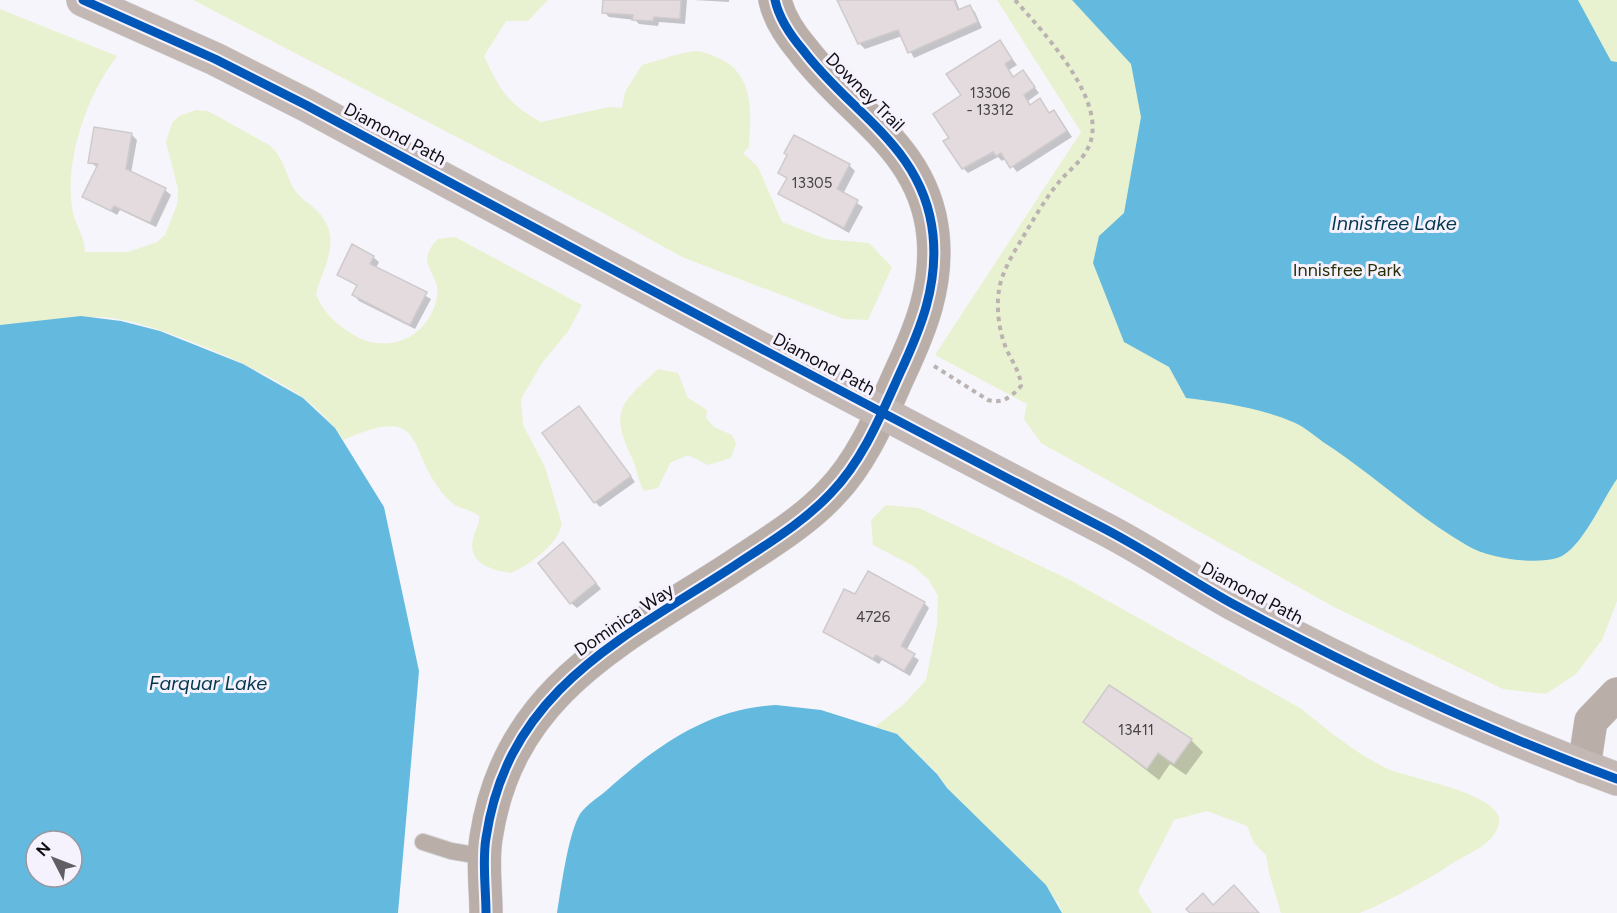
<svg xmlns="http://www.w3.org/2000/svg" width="1617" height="913" viewBox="0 0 1617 913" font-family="Figtree,sans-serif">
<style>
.green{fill:#e9f2d0}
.water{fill:#64bade;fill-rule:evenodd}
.shadow{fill:#0003}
.building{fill:#e4dbde;stroke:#cfcbcd;stroke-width:1.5}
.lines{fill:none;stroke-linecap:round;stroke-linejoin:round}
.lane-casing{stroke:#d2d1d5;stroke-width:18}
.street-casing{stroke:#d2d1d5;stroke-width:34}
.secondary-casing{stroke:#d2d1d5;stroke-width:34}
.path{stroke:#bab3b2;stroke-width:4;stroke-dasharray:4.5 4.5;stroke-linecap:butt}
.lane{stroke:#baaea9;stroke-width:16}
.street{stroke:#baaea9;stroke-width:33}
.secondary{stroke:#c3b8b4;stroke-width:33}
.cycleway-casing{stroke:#f5f2fe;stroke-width:13}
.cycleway{stroke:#0057b8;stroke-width:9}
.labels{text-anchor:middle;stroke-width:6;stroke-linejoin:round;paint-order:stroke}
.number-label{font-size:15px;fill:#474448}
.street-label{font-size:18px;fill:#100e13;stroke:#f5f2fe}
.park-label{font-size:18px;fill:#293107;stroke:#f5f2fe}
.water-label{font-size:20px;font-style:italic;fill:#04384d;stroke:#f5f2fe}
</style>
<rect width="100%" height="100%" fill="#f6f5fb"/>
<!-- green -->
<g class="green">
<path d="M193 0H548L528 21H506L484 56C500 90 507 103 541 122L609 107 622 108 625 92 642 65C660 60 678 53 696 51 703 51 712 55 718 58 755 73 751 114 749 147L743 153 758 167 782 222 826 239 869 243 892 267 868 320 844 319 682 257 605 214Z"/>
<path d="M997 0H1617V601L1602 640 1576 674 1546 694 1503 689 1334 607 1041 443 1024 419 1027 404 935 355 1081 132Z"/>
<path d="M0 9 117 56C87 96 65 157 72 208 74 223 85 236 85 252H128L157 242 165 235 177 205 178 189 166 142 172 123 179 116 196 110 208 111 269 145C284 157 285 173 294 189 301 200 313 205 321 215 342 242 323 266 316 294 323 312 336 324 352 334 387 356 429 338 437 297 442 273 412 265 438 239L455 237 582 305 569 330 542 363 521 399 523 425 545 467 562 524C559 543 528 567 510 573 491 570 467 563 473 539 475 531 480 524 479 516 471 509 460 510 451 502 402 455 434 400 343 440 333 424 317 408 302 397 262 368 148 318 100 317 67 317 33 327 0 325Z"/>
<path d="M658 369 678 373 688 398 707 410 706 418 714 427 732 435 736 444 731 458 708 465 688 455 670 463 658 488 644 491C637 479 637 467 631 456 609 408 623 402 658 369Z"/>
<path d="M886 505 919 508 1072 581 1302 709C1328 731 1357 754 1388 769 1407 778 1507 794 1499 824 1493 848 1461 855 1444 869 1432 877 1372 910 1359 913 1337 913 1304 913 1281 913L1269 873 1266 855 1254 843 1247 826 1207 811 1174 820 1138 891 1152 913H1062L1059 904 947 788 937 773 897 734 875 727 904 704 926 680 937 625 938 596 928 579 913 566 873 545 871 520Z"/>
</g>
<!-- water -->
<g class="water">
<path d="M1072 0H1578L1611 61 1617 62V479C1602 500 1581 551 1557 558 1534 565 1488 558 1468 546 1417 517 1373 474 1323 442 1314 435 1303 426 1293 422 1260 408 1221 402 1186 398L1169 367 1124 342 1093 263 1099 236 1124 213 1141 117 1131 64Z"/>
<path d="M81 316 121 321 160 331 243 364 303 398 335 428 384 507 419 671 398 913H0V325ZM36 841H72V877H36Z"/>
<path d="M776 705 821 710 897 734 937 774 947 788 1046 885 1062 913H557C561 889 568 834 580 814 586 805 599 797 607 790 656 746 709 708 776 705Z"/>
</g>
<!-- shadow -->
<g class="shadow">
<path d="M605 0H687L685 24 659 22 658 26 639 24 635 20 609 17 604 12Z"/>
<path d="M693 0H729V2Z"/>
<path d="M839 0H956L960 11 970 7 975 12 982 28 914 58 902 36 865 49 859 43Z"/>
<path d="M999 41 1017 65 1009 70 1014 78 1023 72 1039 93 1028 101 1031 106 1040 100 1050 114 1053 112 1059 117 1072 137 1017 172 1006 158 1002 161 998 157 968 173 963 168V96Z"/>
<path d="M131 134 137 140 131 173 165 190 171 195 156 227 120 210 117 215 84 196 98 168 90 162Z"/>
<path d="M849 165 855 171 843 194 863 207 849 233 780 194 788 179 780 173Z"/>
<path d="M373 257 379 262 376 268 431 299 415 329 359 301 354 295 358 287 339 274Z"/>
<path d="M584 413 635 482 600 507 595 502Z"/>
<path d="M569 550 601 589 577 608 571 603Z"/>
<path d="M856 596 924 603 929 608 906 651 919 660 910 676 882 660 879 664 824 632Z"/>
<path d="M1109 687 1191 740 1203 752 1186 775 1170 764 1159 780 1084 722Z"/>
</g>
<!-- building -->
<g class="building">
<path d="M603 0H681L680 19 654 17 653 21 632 20 633 15 602 13Z"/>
<path d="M837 0H954L958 10 970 5 978 22 908 53 898 30 858 44Z"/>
<path d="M1000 40 1012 59 1005 64 1013 77 1023 70 1035 87 1024 95 1030 105 1040 98 1049 113 1054 110 1067 131 1010 168 1001 153 996 156 993 152 962 169 943 141 949 138 933 114 961 95 946 74Z"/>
<path d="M94 127 132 133 126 169 166 188 150 223 114 206 111 211 82 197 98 164 88 163Z"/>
<path d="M794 135 850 164 837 189 858 200 844 228 778 194 787 178 778 173 787 155 784 153Z"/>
<path d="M352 244 374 256 370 264 427 292 410 325 352 295 357 285 337 275Z"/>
<path d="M579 406 631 476 594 503 542 433Z"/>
<path d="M563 542 596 583 570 604 538 563Z"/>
<path d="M868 571 925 602 901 646 915 654 904 671 876 655 873 659 823 632 844 589 855 594Z"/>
<path d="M1109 685 1192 739 1174 764 1158 753 1147 769 1083 722Z"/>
<path d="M1234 885 1259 913H1190L1186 909 1203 893 1213 905Z"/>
</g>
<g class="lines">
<defs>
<path id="lane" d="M423 842 451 851 486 857"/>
<g id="street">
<path d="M1584 767 1591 721 1617 694"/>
<path d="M486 913C486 889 482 862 486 838 508 690 622 639 734 566 767 544 804 522 831 493 863 460 881 415 900 373 921 328 938 286 933 235 924 147 851 114 803 50 791 36 779 18 775 0"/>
</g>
<path id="secondary" d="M83 0 215 59 306 105C571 248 837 390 1105 529 1149 552 1190 580 1233 604 1357 671 1484 730 1617 779"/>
</defs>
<!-- lane casing -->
<use href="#lane" class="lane-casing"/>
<!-- street casing -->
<use href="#street" class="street-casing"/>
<!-- secondary casing -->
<use href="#secondary" class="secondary-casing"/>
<!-- path -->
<path class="path" d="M934 366 988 400C1003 404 1011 397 1021 386 1020 371 1012 362 1006 348 999 331 996 308 999 290 1002 270 1016 249 1026 232 1036 215 1046 198 1059 182 1068 171 1082 161 1088 148 1111 103 1043 32 1015 0"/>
<!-- lane -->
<use href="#lane" class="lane"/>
<!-- street -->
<use href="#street" class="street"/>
<!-- secondary -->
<use href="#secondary" class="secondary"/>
<defs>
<g id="cycleway">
<path d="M83 0 215 59 306 105C571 248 837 390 1105 529 1149 552 1190 580 1233 604 1357 671 1484 730 1617 779"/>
<path d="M486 913C486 889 482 862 486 838 508 690 622 639 734 566 767 544 804 522 831 493 863 460 881 415 900 373 921 328 938 286 933 235 924 147 851 114 803 50 791 36 779 18 775 0"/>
</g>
</defs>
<!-- cycleway casing -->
<use href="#cycleway" class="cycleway-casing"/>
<!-- cycleway -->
<use href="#cycleway" class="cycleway"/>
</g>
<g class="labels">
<!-- number labels -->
<g class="number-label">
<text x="990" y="98">13306<tspan x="990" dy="17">- 13312</tspan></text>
<text x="812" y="188">13305</text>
<text x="873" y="622">4726</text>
<text x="1136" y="735">13411</text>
</g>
<!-- street labels -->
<g class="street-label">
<text transform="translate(865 92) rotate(45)" y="6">Downey Trail</text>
<text transform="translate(395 134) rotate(28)" y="6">Diamond Path</text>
<text transform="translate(824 364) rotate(28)" y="6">Diamond Path</text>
<text transform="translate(1252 593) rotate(28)" y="6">Diamond Path</text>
<text transform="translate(624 620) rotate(-34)" y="6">Dominica Way</text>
</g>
<!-- park labels -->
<g class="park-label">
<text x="1347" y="276">Innisfree Park</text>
</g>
<!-- water labels -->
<g class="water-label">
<text x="1394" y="230">Innisfree Lake</text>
<text x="208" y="690">Farquar Lake</text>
</g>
</g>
<!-- north arrow -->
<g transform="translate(54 859) rotate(312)"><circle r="28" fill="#f5f2fe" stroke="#9997a0" stroke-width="1.5"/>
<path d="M0-4.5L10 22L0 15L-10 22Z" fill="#605f64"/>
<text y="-9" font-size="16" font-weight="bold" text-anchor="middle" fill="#100e13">N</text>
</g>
</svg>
